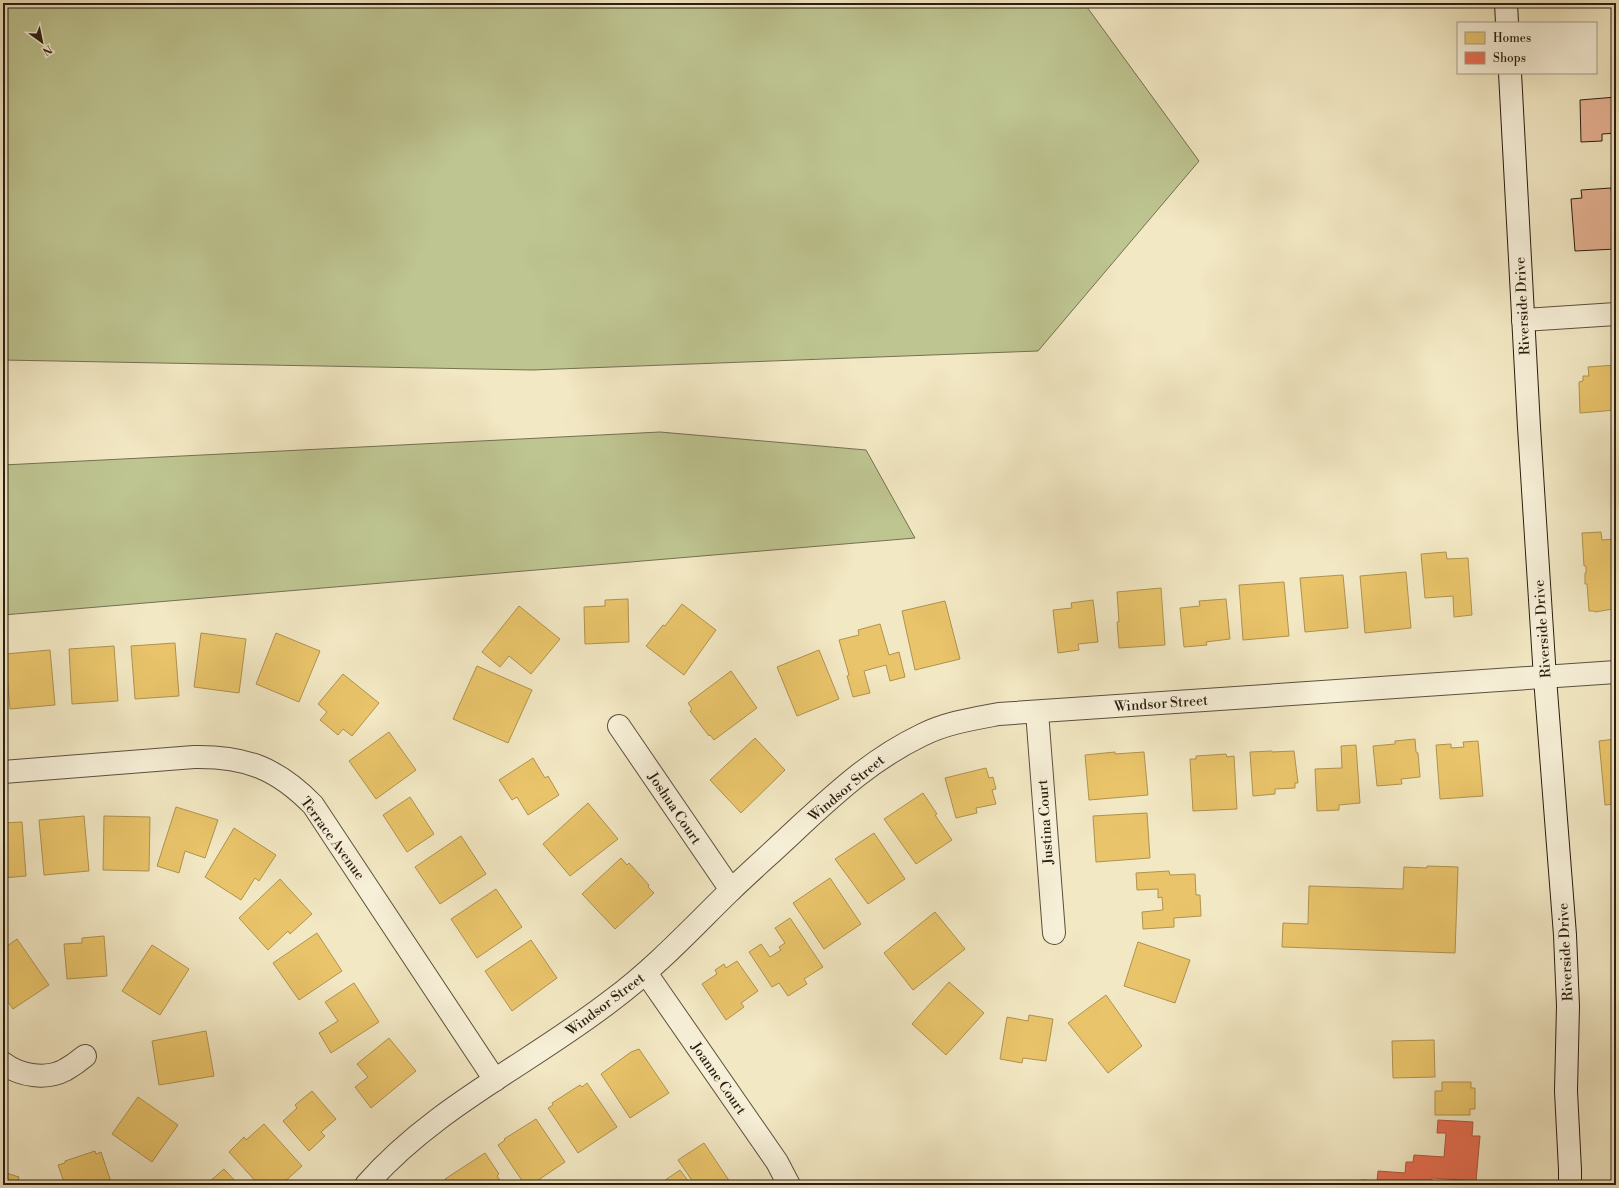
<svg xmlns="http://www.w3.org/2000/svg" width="1619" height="1188" viewBox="0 0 1619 1188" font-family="'Libre Bodoni',serif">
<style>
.green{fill:#bec591;stroke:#747151}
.homes{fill:#e9c46a;stroke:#b0924f}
.shops{fill:#e76f51;stroke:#af563e}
.building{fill:#e7b394;stroke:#2b1d11}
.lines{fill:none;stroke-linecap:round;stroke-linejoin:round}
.minor-casing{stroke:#5d503e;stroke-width:24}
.secondary-casing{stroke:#2b1d11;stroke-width:24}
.minor{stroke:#f7f0d8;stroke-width:22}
.secondary{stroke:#f7f0d8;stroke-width:22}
.labels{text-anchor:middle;stroke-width:4;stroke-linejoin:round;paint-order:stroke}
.street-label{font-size:14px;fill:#2b1d11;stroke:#f7f0d8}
</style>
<rect width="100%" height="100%" fill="#f2e8c3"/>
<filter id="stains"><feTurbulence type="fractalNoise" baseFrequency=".005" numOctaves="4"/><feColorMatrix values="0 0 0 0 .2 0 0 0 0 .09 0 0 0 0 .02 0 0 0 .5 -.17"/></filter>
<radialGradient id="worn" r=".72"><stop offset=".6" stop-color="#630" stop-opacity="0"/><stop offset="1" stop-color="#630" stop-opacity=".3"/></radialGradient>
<!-- green -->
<g class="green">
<path d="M3 3H1084L1199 161 1038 351 532 370 3 360Z"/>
<path d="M660 432 866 450 915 538 3 615V465Z"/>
</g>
<!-- homes -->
<g class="homes">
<path d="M1616 365V410L1580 413 1579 382 1583 381V376H1589L1588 367Z"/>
<path d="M1601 532 1602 540 1616 539V590L1612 591 1613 609 1595 612 1594 611H1589L1587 584H1585V573H1586V566H1584L1582 533Z"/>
<path d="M1446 552 1447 559 1468 558 1472 615 1454 617 1453 596 1425 598 1421 554Z"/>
<path d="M1406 572 1411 628 1365 633 1360 576Z"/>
<path d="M1343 575 1348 628 1305 632 1300 578Z"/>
<path d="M1284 582 1289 636 1243 640 1239 585Z"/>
<path d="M1161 588 1165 645 1119 648 1117 622H1119L1117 592Z"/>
<path d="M628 599 629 642 585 644 584 607 605 606V600Z"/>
<path d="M1226 599 1230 639 1206 642 1207 645 1184 647 1180 608 1200 606 1199 601Z"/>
<path d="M1093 600 1098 642 1078 644 1079 650 1058 653 1053 610 1072 608 1071 603Z"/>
<path d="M945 601 960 659 915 670 902 611Z"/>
<path d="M682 604 716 630 684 675 646 646 663 625 665 626Z"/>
<path d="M519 606 560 639 531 674 509 656 500 667 482 652Z"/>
<path d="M880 624 889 655 899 652 905 677 890 681 886 665 864 671 870 693 853 697 847 676 849 675 839 640 859 635 858 630Z"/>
<path d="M201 633 246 639 239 693 194 687Z"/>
<path d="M276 633 320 651 299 702 256 684Z"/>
<path d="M175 643 179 696 135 699 131 646Z"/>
<path d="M114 646 118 701 72 704 69 649Z"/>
<path d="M50 650 55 705 10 709 5 654Z"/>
<path d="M819 650 839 699 797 716 777 667Z"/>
<path d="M477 666 532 690 508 743 453 719Z"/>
<path d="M731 671 757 708 714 740 710 735 709 736 690 711 692 709 688 703Z"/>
<path d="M343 674 379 703 352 736 343 729 338 735 320 720 327 712 318 704Z"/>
<path d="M389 732 416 770 376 799 349 761Z"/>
<path d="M755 738 785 770 741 813 710 780Z"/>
<path d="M1415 739 1416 752 1418 753 1420 777 1401 779 1402 784 1377 786 1373 746 1395 744V741Z"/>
<path d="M1615 739 1616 744V804L1605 805 1599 741Z"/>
<path d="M1478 741 1483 796 1440 799 1436 745 1451 744V748L1464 747 1463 742Z"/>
<path d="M1356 745 1360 803 1339 805V810L1317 811 1315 769 1342 768 1341 746Z"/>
<path d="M1272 751V752L1294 751 1298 783H1295V788L1275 789V794L1253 796 1250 752Z"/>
<path d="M1115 752V754L1144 752 1148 795 1089 800 1085 755Z"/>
<path d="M1226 754 1227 757 1234 756 1237 809 1193 811 1190 759H1196V756Z"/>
<path d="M533 758 545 778 548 776 559 795 528 815 517 797 512 800 499 780Z"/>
<path d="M986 768 989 778 993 777 996 789 992 790 996 804 976 808 977 813 956 818 945 778Z"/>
<path d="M923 793 937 814 935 815 952 840 916 864 884 819Z"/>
<path d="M410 797 434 834 407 852 383 815Z"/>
<path d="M588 803 618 839 570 876 543 844Z"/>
<path d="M176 807 218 820 205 858 185 851 179 873 157 866Z"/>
<path d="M1147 813 1150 858 1096 862 1093 816Z"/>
<path d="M84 816 89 871 44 875 39 820Z"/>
<path d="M104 816 150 817 149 871 103 870Z"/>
<path d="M22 822 26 876 3 878V823Z"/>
<path d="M234 828 276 855 259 881 255 878 241 900 205 877Z"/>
<path d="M874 833 905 879 868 904 835 859Z"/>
<path d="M461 836 486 874 440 904 415 867Z"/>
<path d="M621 858 627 865 629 863 649 885 648 887 654 893 615 929 582 894Z"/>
<path d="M1427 866 1458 867 1455 953 1282 947 1283 923 1308 924 1309 886 1403 889 1404 867 1427 868Z"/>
<path d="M1169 871 1170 875 1195 874 1196 895H1200L1201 916 1174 918V927L1143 929 1142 912 1163 910 1162 897 1158 898V889L1137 890 1136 873Z"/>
<path d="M830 878 861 924 824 949 793 903Z"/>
<path d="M280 879 312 914 290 934 288 931 268 950 239 918Z"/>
<path d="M496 889 522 927 477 958 451 919Z"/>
<path d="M935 912 965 949 913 990 884 953Z"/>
<path d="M790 918 823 967 804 979 807 984 788 996 779 983 772 987 749 952 761 944 770 957 781 950 779 947 785 943 775 928Z"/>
<path d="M317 933 342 971 299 1000 273 963Z"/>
<path d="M104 936 107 976 67 979 64 944 82 943V938Z"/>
<path d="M17 939 49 985 13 1009 3 995V949Z"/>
<path d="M531 940 557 978 512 1011 485 971Z"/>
<path d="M1138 942 1190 960 1175 1003 1124 986Z"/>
<path d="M152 945 189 969 160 1015 122 991Z"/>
<path d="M737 961 758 991 741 1003 744 1007 726 1020 702 984 717 974 715 970 724 964 726 968Z"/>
<path d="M949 982 984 1013 946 1055 912 1024Z"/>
<path d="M354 983 379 1022 331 1053 319 1033 338 1021 325 1002Z"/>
<path d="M1106 995 1142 1046 1108 1073 1068 1023Z"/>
<path d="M1029 1015 1053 1019 1046 1061 1023 1058 1022 1063 1000 1059 1007 1017 1028 1021Z"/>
<path d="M206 1031 214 1076 159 1085 152 1041Z"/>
<path d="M389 1038 416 1071 371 1108 355 1087 368 1077 357 1064Z"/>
<path d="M1434 1040 1435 1077 1393 1078 1392 1041Z"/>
<path d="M639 1049 669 1093 630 1118 601 1074 631 1052Z"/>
<path d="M1442 1082H1471V1088H1475V1109H1470V1115H1435V1091H1442Z"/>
<path d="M587 1083 617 1127 578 1153 548 1108 553 1105 552 1103 580 1085 582 1087Z"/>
<path d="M312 1091 336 1119 321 1132 325 1136 309 1151 283 1121 297 1108 295 1105Z"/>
<path d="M138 1097 178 1125 152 1162 112 1134Z"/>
<path d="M536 1119 565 1162 531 1185H525L498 1145 505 1140 504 1139Z"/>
<path d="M264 1124 302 1166 281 1185H259L229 1152 244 1137 246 1140Z"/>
<path d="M704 1143 732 1185H695L678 1160Z"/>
<path d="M95 1151 96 1154 101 1152 112 1185H65L58 1165 65 1163V1161Z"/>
<path d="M485 1153 499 1174 497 1176 503 1185H449L445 1179Z"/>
<path d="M224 1169 239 1185H211L209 1182Z"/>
<path d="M680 1170 691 1185H658Z"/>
<path d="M3 1172 19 1177 17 1185H3Z"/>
</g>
<!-- shops -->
<path class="shops" d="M1438 1120 1473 1122 1472 1136H1480L1476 1181 1432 1178 1431 1185H1362V1180L1377 1181 1378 1171 1405 1173 1406 1162H1413L1414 1155 1444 1157 1446 1133H1437Z"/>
<!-- building -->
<g class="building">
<path d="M1616 97V133L1602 134V141L1581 142 1580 100Z"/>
<path d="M1611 188 1615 227H1616V249L1575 251 1571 199 1582 198 1581 190Z"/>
</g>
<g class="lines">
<defs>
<g id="minor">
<path d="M1523 320 1616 314"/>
<path d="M1037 712 1054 933"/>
<path d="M619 726 731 890"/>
<path d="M3 772 194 757C245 756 277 768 313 805L495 1080"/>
<path d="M646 973 777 1162 789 1185"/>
<path d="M3 1063C20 1076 46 1080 65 1070 72 1066 79 1061 85 1056"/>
<path d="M366 1185C434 1107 531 1063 612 1000 655 968 691 929 730 891 753 869 777 848 800 826 839 790 874 758 922 735 946 723 972 719 999 714L1616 672"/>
</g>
<g id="secondary">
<path d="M1506 3 1507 23"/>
<path d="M1510 73 1529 427 1545 678 1565 935 1568 1006 1566 1091 1570 1170V1185"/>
</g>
</defs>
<!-- minor casing -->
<use href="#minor" class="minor-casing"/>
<!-- secondary casing -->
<use href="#secondary" class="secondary-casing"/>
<!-- minor -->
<use href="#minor" class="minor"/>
<!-- secondary -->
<use href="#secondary" class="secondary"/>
</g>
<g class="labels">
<!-- street labels -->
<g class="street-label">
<text transform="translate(1522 306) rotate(-93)" y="5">Riverside Drive</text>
<text transform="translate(1542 629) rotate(-94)" y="5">Riverside Drive</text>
<text transform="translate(1161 703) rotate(-4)" y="5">Windsor Street</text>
<text transform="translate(846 788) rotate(-40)" y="5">Windsor Street</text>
<text transform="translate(675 808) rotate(56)" y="5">Joshua Court</text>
<text transform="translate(1045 822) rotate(-94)" y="5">Justina Court</text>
<text transform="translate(333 838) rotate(54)" y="5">Terrace Avenue</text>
<text transform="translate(1565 952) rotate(-93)" y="5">Riverside Drive</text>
<text transform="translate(605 1004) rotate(-37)" y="5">Windsor Street</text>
<text transform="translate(719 1078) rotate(55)" y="5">Joanne Court</text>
</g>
</g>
<!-- margin -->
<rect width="1619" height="1188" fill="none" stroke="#f2e8c3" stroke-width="16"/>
<rect x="4" y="4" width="1611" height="1180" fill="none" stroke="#2b1d11" stroke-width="2"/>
<rect x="8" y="8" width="1603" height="1172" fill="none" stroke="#2b1d11"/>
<!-- legend -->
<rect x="1457" y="22" width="140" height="52" fill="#f7f0d8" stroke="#a59c88"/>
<rect x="1465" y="32" width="20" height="12" fill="#e9c46a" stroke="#a59c88"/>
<text x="1493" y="42" font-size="12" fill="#2b1d11">Homes</text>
<rect x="1465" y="52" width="20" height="12" fill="#e76f51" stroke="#a59c88"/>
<text x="1493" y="62" font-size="12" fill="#2b1d11">Shops</text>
<!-- north arrow -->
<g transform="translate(42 42) rotate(147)" stroke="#f7f0d8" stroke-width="3" paint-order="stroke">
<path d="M0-3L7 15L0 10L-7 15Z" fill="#2b1d11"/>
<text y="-6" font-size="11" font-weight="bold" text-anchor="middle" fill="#2b1d11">N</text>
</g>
<rect width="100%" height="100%" filter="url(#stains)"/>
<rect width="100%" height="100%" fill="url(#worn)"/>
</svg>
